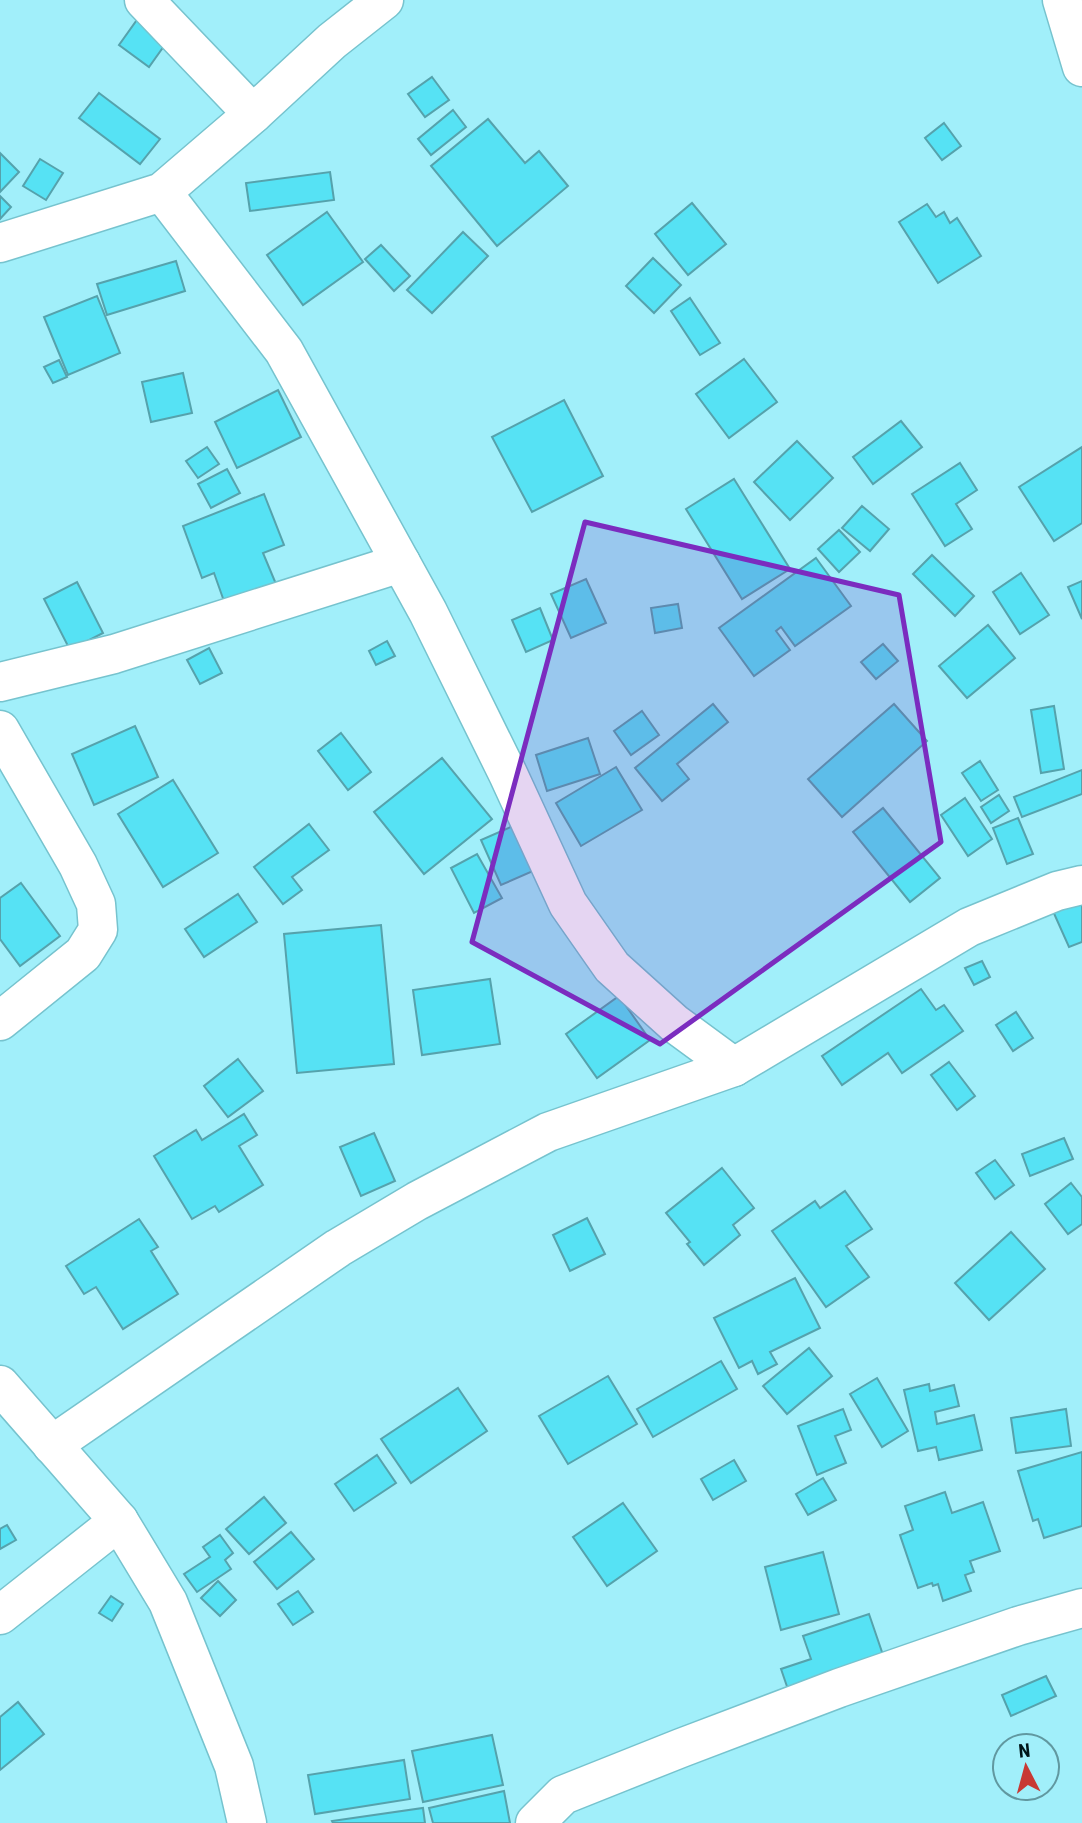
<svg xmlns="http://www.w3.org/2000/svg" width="1082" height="1823" viewBox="0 0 1082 1823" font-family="'Roboto Condensed',sans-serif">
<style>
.building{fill:#56e2f4;stroke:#55a2ac;stroke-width:2}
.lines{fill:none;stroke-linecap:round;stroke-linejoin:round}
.street-casing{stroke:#76c3ce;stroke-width:41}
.street{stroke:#fff;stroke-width:38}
.marked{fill:#7b2cbf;fill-opacity:0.2;stroke:#7b2cbf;stroke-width:5;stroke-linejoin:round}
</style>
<rect width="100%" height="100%" fill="#a1effa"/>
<!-- building -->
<g class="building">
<path d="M139 17 169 39 149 67 119 45Z"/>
<path d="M432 77 449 100 425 117 408 94Z"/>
<path d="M99 93 160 139 140 164 79 118Z"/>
<path d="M453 110 466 127 431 155 418 139Z"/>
<path d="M488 119 525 163 539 151 568 186 497 246 431 166Z"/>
<path d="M944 123 961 146 942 160 925 138Z"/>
<path d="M0 153 19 172 0 192Z"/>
<path d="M40 159 63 173 46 200 23 186Z"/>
<path d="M330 172 334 200 250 211 246 183Z"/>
<path d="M0 196 11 207 0 219Z"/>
<path d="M692 203 726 244 688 275 655 234Z"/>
<path d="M927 204 936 217 944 212 950 223 957 218 981 256 938 283 899 222Z"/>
<path d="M327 212 363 262 303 305 267 255Z"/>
<path d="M463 232 488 256 432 313 407 290Z"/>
<path d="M381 245 410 276 394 291 365 259Z"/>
<path d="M653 258 681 285 654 313 626 286Z"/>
<path d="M176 261 185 291 107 315 97 284Z"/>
<path d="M97 296 120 353 68 375 44 317Z"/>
<path d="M690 298 720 343 700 355 671 311Z"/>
<path d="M744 359 777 402 729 438 696 394Z"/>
<path d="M59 360 67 377 53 383 44 367Z"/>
<path d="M183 373 192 413 151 422 142 382Z"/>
<path d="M278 390 301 437 237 468 215 422Z"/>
<path d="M564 400 603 476 532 512 492 437Z"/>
<path d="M901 421 922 447 873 484 853 457Z"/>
<path d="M797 441 833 478 790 520 754 482Z"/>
<path d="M207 447 219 464 198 478 186 461Z"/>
<path d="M1082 447V523L1054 541 1019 487Z"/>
<path d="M960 463 977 490 956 504 972 529 945 546 912 494Z"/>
<path d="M227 469 240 493 211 508 198 484Z"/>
<path d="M734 479 790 569 742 599 686 509Z"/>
<path d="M264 494 284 545 263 553 276 584 225 604 214 573 202 578 183 526Z"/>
<path d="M862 506 889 529 870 551 842 528Z"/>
<path d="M839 530 860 552 839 572 818 549Z"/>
<path d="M932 555 974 596 955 616 913 574Z"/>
<path d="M816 558 851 606 795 646 781 627 776 631 790 650 754 676 719 628Z"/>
<path d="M1021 573 1049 615 1020 634 993 592Z"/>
<path d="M586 579 606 623 571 638 551 594Z"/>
<path d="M1082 581V619L1068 587Z"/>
<path d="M77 582 103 633 70 650 44 599Z"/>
<path d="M678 604 682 628 655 633 651 608Z"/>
<path d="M540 608 553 640 526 652 512 620Z"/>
<path d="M988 625 1015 658 967 698 939 666Z"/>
<path d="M387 641 395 656 376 665 369 651Z"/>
<path d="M883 644 898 661 876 679 861 662Z"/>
<path d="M209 648 222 673 200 684 187 660Z"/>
<path d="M713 704 728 722 677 764 689 779 662 801 635 768Z"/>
<path d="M894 704 927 741 842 817 808 779Z"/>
<path d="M1054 706 1064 769 1041 773 1031 710Z"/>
<path d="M642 711 659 735 631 755 614 731Z"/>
<path d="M135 726 158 777 94 805 72 754Z"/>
<path d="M341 733 371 772 348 790 318 751Z"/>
<path d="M588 738 600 774 547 791 536 755Z"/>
<path d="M442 758 492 819 424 874 374 812Z"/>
<path d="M980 761 998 790 981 801 962 773Z"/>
<path d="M616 767 642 810 581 846 556 803Z"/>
<path d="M1082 770V794L1022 817 1014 797Z"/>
<path d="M173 780 218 853 163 887 118 814Z"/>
<path d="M999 795 1009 811 991 823 981 807Z"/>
<path d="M965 798 992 839 968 856 941 815Z"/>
<path d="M883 808 940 878 910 902 853 832Z"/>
<path d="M1018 818 1033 854 1007 864 993 828Z"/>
<path d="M309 824 329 850 292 877 302 890 283 904 254 867Z"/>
<path d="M513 826 533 871 501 885 481 840Z"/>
<path d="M477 854 502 898 474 913 451 868Z"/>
<path d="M21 883 60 936 20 966 0 939V898Z"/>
<path d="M238 894 257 922 204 957 185 929Z"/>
<path d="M1082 896V942L1069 947 1052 909Z"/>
<path d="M381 925 394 1064 297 1073 284 934Z"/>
<path d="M982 961 990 977 974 985 965 968Z"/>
<path d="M490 979 500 1044 422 1055 413 990Z"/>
<path d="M921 989 936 1010 944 1005 963 1031 902 1073 888 1053 842 1085 822 1056Z"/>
<path d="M619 996 650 1040 597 1078 566 1034Z"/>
<path d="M1016 1012 1033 1038 1013 1051 996 1025Z"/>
<path d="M238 1059 263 1091 228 1117 204 1086Z"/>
<path d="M949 1062 975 1096 957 1110 931 1075Z"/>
<path d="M244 1114 257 1135 239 1146 263 1185 219 1212 215 1206 192 1219 154 1156 196 1130 202 1140Z"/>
<path d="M374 1133 395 1181 361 1196 340 1147Z"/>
<path d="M1064 1138 1073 1159 1030 1176 1022 1154Z"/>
<path d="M995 1160 1014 1185 995 1199 976 1173Z"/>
<path d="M722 1168 754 1208 733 1225 740 1235 704 1265 687 1244 690 1242 666 1213Z"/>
<path d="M1071 1183 1082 1197V1224L1068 1234 1045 1204Z"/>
<path d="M845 1191 872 1229 846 1246 869 1277 826 1307 772 1231 815 1201 820 1208Z"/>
<path d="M587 1218 605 1254 570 1271 553 1235Z"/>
<path d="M139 1219 158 1247 151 1251 178 1294 123 1329 96 1287 84 1294 66 1266Z"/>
<path d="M1011 1232 1045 1269 989 1320 955 1283Z"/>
<path d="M795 1278 820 1328 770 1352 777 1364 758 1374 752 1361 739 1368 714 1318Z"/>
<path d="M809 1348 832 1376 787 1414 763 1386Z"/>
<path d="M721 1361 737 1389 653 1437 637 1409Z"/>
<path d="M608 1376 637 1424 568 1464 539 1416Z"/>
<path d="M877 1378 908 1431 882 1447 850 1394Z"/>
<path d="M929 1384 930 1391 954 1385 959 1406 935 1412 937 1424 974 1415 982 1450 939 1460 936 1447 918 1451 904 1390Z"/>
<path d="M458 1388 487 1431 411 1483 381 1439Z"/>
<path d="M843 1409 851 1430 835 1436 846 1463 817 1475 798 1426Z"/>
<path d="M1066 1409 1071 1446 1016 1453 1011 1418Z"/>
<path d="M1082 1452V1526L1044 1538 1038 1519 1033 1521 1018 1471Z"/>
<path d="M377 1455 396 1483 354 1511 335 1484Z"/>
<path d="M734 1460 746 1481 713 1500 701 1479Z"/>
<path d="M823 1478 836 1500 808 1515 796 1494Z"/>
<path d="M945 1492 952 1513 983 1502 1000 1551 970 1561 974 1572 965 1575 971 1591 943 1601 938 1584 933 1586 932 1583 918 1588 900 1535 913 1530 905 1506Z"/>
<path d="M264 1497 286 1523 249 1554 226 1529Z"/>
<path d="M623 1503 657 1551 607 1586 573 1537Z"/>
<path d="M7 1525 16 1540 0 1549V1529Z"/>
<path d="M291 1532 314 1559 277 1589 254 1562Z"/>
<path d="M220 1535 233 1553 225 1560 231 1569 197 1592 184 1574 210 1557 203 1547Z"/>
<path d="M823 1552 839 1614 781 1630 765 1567Z"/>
<path d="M218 1581 236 1600 220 1616 201 1598Z"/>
<path d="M298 1591 313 1612 293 1625 278 1604Z"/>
<path d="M111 1596 123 1604 112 1621 99 1613Z"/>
<path d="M869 1614 883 1655 791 1698 781 1669 811 1659 803 1636Z"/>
<path d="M1046 1676 1056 1696 1011 1716 1002 1695Z"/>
<path d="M18 1702 44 1734 0 1770V1717Z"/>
<path d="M492 1735 503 1785 423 1802 412 1751Z"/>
<path d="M404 1760 410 1799 315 1814 308 1775Z"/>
<path d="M504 1791 510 1823H433L429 1808Z"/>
<path d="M423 1808 425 1823H333L332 1821Z"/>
</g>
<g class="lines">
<defs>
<g id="street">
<path d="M144 0 253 114"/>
<path d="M1062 0 1082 67"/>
<path d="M162 192 284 351 428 612 508 774 568 904 612 967 674 1023 734 1067"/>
<path d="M0 243 162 192 253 114 332 41 384 0"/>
<path d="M0 682 114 654 401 563"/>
<path d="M0 730 78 865 96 904 98 930 83 954 0 1021"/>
<path d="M0 1385 119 1521 168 1602 234 1766 247 1823"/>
<path d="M52 1445 338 1248 417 1201 548 1132 734 1067 969 927 1057 891 1082 885"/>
<path d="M0 1615 119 1521"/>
<path d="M535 1823 563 1795 681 1748 839 1688 1018 1626 1082 1608"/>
</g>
</defs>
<!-- street casing -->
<use href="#street" class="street-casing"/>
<!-- street -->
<use href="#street" class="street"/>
</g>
<!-- marked area -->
<path class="marked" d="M585 522 899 595 941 842 660 1044 472 942Z"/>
<!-- north arrow -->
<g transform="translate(1026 1767) rotate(354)"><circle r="33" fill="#a1effa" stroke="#6198a0" stroke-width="2"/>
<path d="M0-5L12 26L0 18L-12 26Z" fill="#c83934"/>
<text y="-10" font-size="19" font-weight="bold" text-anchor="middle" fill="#001619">N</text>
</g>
</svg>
